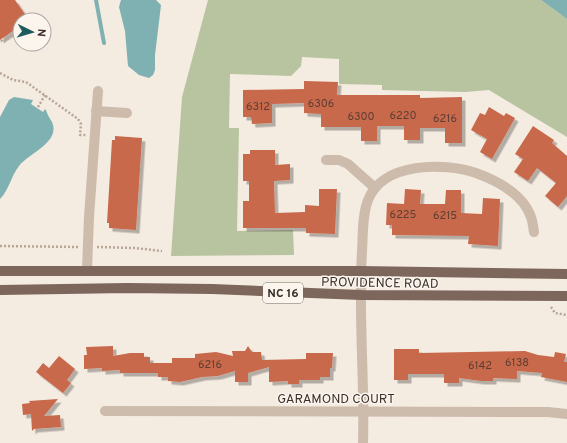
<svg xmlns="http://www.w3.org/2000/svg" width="567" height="443" viewBox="0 0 567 443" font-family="Overpass,sans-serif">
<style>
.green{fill:#b8c4a0}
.water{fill:#7fb0b2}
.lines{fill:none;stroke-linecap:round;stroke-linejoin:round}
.stream{stroke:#7fb0b2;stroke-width:4}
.building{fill:#c8694b;filter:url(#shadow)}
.path{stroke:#b9a596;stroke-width:2.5;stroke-dasharray:2 2;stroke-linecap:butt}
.street{stroke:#cdbbac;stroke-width:10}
.primary{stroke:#7d675c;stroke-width:10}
.labels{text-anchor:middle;stroke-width:3;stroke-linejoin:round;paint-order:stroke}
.number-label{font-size:11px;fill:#5e3e33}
.shield{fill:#fbf5ee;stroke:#756b66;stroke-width:1}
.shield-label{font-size:12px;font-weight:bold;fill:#3b302b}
.street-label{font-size:13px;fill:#3b302b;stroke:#fbf5ee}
</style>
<defs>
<filter id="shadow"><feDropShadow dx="3.5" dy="3.5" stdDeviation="0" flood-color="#0004"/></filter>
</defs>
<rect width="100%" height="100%" fill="#f4ebe1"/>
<!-- green -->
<path class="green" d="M208 0H541L567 19V137L489 90 465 92 382 90V85L339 84V59L302 57 301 66 291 76 230 74 229 128H239L237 231 293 230 294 255 171 256 182 97Z"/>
<!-- water -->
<g class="water">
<path d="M121 0H156L161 5 155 55V70L153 75 149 78 139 75 128 66 125 31 119 7Z"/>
<path d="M541 0H567V19Z"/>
<path d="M14 97 33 100 31 104 43 112 45 109C47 111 47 114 49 117 50 119 51 120 52 122 61 142 29 153 19 166 11 176 9 190 0 199V117L9 100Z"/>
</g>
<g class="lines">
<!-- stream -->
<path class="stream" d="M96 0 104 43"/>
</g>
<!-- building -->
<g class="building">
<path d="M0 0H15L29 20H20V26L0 40Z"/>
<path d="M304 81 338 82 337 95H420V98L462 97V143H445V128H420V140H404V126H377V141H361V127H321V114L304 113V103L272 104V123L252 124 251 117H243V90L304 89Z"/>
<path d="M489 107 504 116 506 113 515 118 492 159 480 152 487 139 471 130 480 113 485 115Z"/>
<path d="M533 126 554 140 552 143 567 156V196L558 207 545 196 556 183 537 168 528 181 514 172 523 159 515 154Z"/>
<path d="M115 136 142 138 136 230 109 228V223H107L112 140H115Z"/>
<path d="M250 150H275V165L290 164V180L274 181 275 213 305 212V205L319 206V189H337L335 234 306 233V228H243V201H249V181H243V154H250Z"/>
<path d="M405 189 421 190 420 204H445L446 190H461V213L482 214 483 198 500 199 498 246 468 244 469 236 392 235V225H386L387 203 404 204Z"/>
<path d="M113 346V356L130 353H144V357H150V363H172V358H195V354L216 352 233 356 232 351H245L248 346 252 352H261L262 360 306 359V353H333L332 368H330V377H320V380H299V384H288V381L269 382V367L248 373V382H235V371L218 376 202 377 180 382 168 381V377H158V373H120V370L102 371V368L84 369V355H87L86 347Z"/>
<path d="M394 349H419V353L525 351 538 355 554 357 555 352 566 354 564 362H567V382L541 377 542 373 517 371V379L493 378V381H481L459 378V383H444V374H408V380H394Z"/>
<path d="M59 356 75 369 67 380 71 383 63 393 36 372 43 363 49 368Z"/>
<path d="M58 399 44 416 60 415 61 427 34 429 32 431 31 414 23 415 22 404 30 403 29 401Z"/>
</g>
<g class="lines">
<!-- path -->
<g class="path">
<path d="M1 40 3 42 20 30"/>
<path d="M0 73 13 80 26 82 78 119 81 124 80 135H86"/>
<path d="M38 107 45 95"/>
<path d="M0 246 78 247"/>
<path d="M97 247 135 248 162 251"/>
<path d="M551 307 555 313 567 315"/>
</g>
<!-- street -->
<g class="street">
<path d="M96 111 127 113"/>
<path d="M326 160H339L348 164 375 188"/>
<path d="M87 270 89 217 98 91"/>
<path d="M105 411 548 412 567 414"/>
<path d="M363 443C365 379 358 315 362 252 363 235 362 216 368 200 383 162 444 162 476 173 498 181 523 194 531 217 533 222 533 227 534 232"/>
</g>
<!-- primary -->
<g class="primary">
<path d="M0 271H360L567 274"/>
<path d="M0 290 128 288 212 289 361 295 567 296"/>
</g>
</g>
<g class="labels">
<!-- number labels -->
<g class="number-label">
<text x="321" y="107">6306</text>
<text x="258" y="110">6312</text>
<text x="403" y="119">6220</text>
<text x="361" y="120">6300</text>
<text x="445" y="122">6216</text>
<text x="403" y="218">6225</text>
<text x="445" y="219">6215</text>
<text x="517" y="366">6138</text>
<text x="210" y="368">6216</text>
<text x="480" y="369">6142</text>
</g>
<!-- shield labels -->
<rect class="shield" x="263" y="283" width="40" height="20" rx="3"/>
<g class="shield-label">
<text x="283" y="297">NC 16</text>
</g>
<!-- street labels -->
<g class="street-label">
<text transform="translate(380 282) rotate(1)" y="5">PROVIDENCE ROAD</text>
<text x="336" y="403">GARAMOND COURT</text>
</g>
</g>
<!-- north arrow -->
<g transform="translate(32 32) rotate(95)"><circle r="19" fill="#fbf5ee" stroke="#aea6a0"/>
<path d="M0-3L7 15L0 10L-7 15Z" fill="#1f5a5e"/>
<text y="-6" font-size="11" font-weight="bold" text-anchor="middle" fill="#3b302b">N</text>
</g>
</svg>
